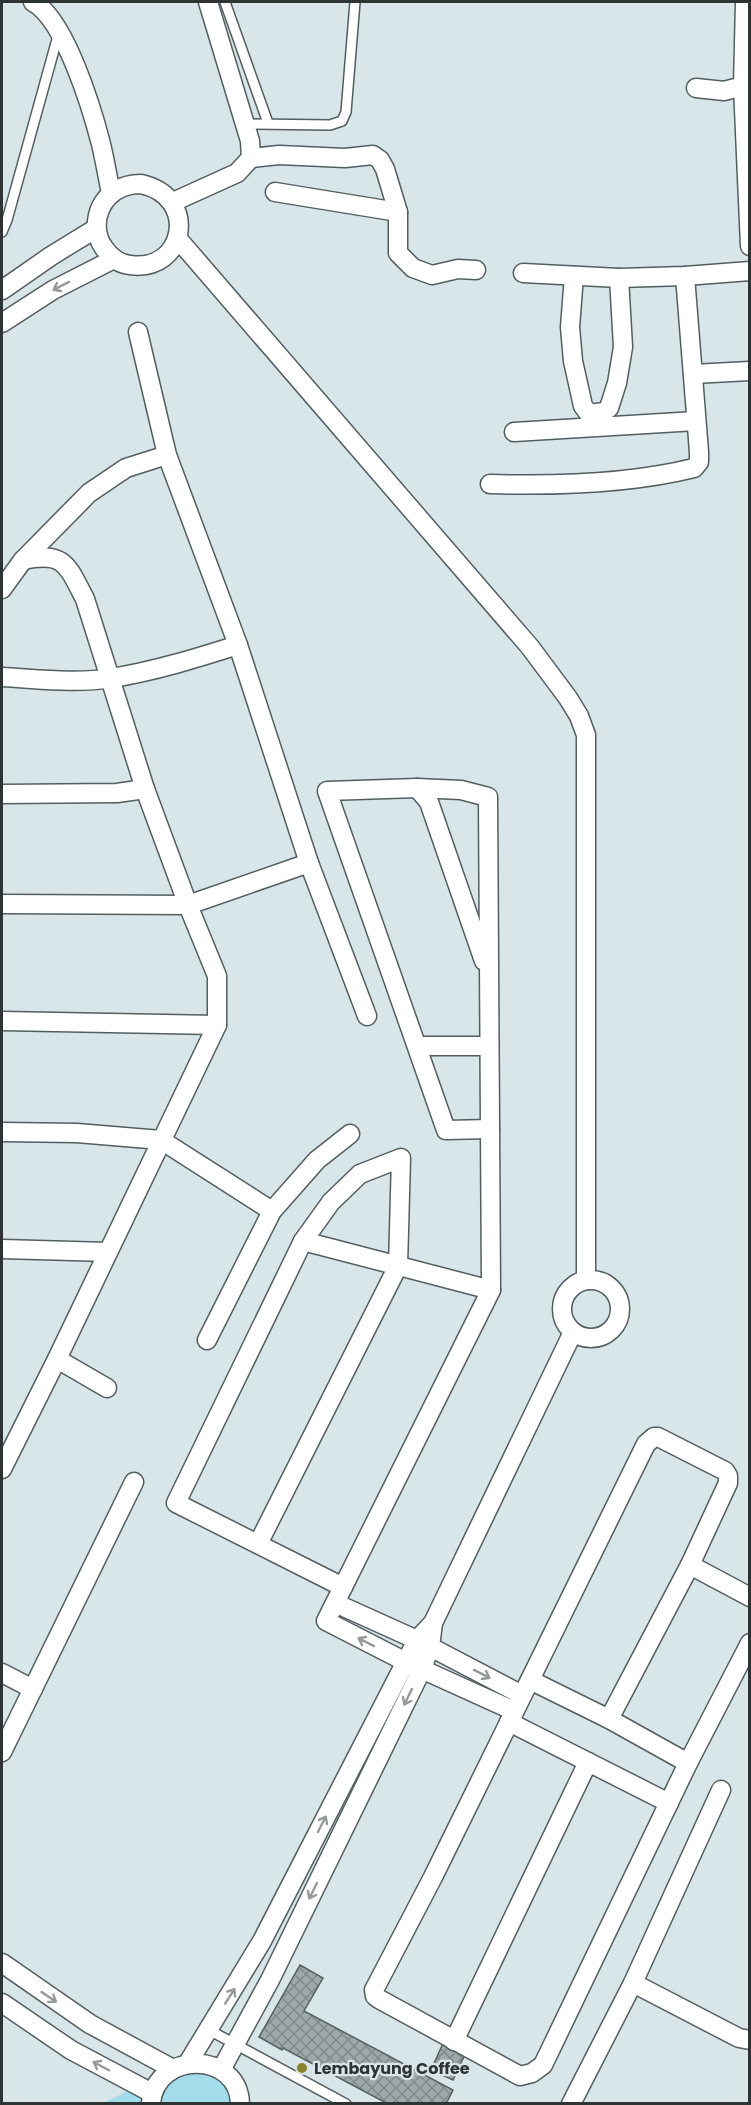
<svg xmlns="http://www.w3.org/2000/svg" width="751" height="2105" viewBox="0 0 751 2105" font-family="Poppins,sans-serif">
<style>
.park{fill:#a3ddeb}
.building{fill:url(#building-cross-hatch);stroke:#556160;stroke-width:1.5}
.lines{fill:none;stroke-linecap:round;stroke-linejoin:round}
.lane-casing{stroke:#525e60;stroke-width:12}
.street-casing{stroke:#525e60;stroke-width:21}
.lane{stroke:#fff;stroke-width:9}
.street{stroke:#fff;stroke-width:18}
.oneway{stroke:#96999a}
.poi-dot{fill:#89822a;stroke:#d8e5e9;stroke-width:2}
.labels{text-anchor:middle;stroke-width:4.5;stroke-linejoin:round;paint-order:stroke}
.poi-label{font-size:16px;font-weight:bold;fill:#2e3334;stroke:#d8e5e9;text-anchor:start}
</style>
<defs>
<pattern id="building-cross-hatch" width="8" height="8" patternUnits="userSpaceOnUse" patternTransform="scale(1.5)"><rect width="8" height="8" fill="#9ca9a8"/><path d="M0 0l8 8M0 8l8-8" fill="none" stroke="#808a8a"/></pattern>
</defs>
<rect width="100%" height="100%" fill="#d8e5e9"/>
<!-- park -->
<path class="park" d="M210 2065 240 2103 101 2104 173 2069Z"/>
<!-- building -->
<g class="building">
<path d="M300 1965 323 1978 304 2011 453 2090 446 2104H388L283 2048 282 2050 259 2037Z"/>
<path d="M445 2039 467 2050 453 2080 431 2070Z"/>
</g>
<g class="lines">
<defs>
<g id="lane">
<path d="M225 2 268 123"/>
<path d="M245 124 330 125 342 121 346 112 355 2"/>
<path d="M2 232 7 220 59 32"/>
<path d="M209 2030 346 2104"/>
</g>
<g id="street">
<path d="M33 2C65 19 92 109 101 144 105 161 108 178 111 194"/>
<path d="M208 2 250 141 251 158"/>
<path d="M745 2 743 86 750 246"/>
<path d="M696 88 724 91 743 86"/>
<path d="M141 184C200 197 185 273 130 265 119 264 111 258 104 248 91 230 96 204 115 191 123 186 132 184 141 184Z"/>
<path d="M275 192 398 212V253L413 268 432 275 458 269 476 270"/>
<path d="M173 202 237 173 251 158 279 155 345 158 373 155 380 160 385 169 398 212"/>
<path d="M178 239 530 647 568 698 579 716 586 735V1280"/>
<path d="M523 273 619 278 685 276 750 271"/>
<path d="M574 276 570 327 573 361 583 406 589 414 604 412 609 408 617 383 623 347 619 278"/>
<path d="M2 290 51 256 95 229"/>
<path d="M2 323 53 290 114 259"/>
<path d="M138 332 167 455 238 645 309 863 367 1016"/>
<path d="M693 374 750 371"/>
<path d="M514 432 696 421"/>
<path d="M490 484C556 486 629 484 694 468L699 462V452L685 276"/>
<path d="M2 589 23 560 89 493 126 468 167 455"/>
<path d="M2 677C38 679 76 684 112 678 155 671 197 658 238 645"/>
<path d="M417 788 461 790 488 797 491 1290 326 1621 406 1662 514 1711"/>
<path d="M2 794 117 793 145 789"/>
<path d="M2 904 188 905 145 789 85 599C67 565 65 551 23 560"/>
<path d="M484 961 429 802 417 788 327 791 446 1130 490 1129"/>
<path d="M2 1021 217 1025"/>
<path d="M417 1046H489"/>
<path d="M2 1132 77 1133 161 1140 272 1211"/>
<path d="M303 1241 491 1290"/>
<path d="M2 1249 108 1252"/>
<circle cx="591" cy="1309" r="29"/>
<path d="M207 1340 272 1211 317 1160 350 1134"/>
<path d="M57 1359 107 1388"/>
<path d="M2 1469 57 1359 217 1025V976L188 905 309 863"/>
<path d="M258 1544 398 1266 401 1158 360 1174 331 1202 303 1241 176 1503 343 1587"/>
<path d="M690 1565 750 1597"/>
<path d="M335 1603 417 1640 522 1695"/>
<path d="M2 1673 33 1689"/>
<path d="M530 1680 609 1719 688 1763 750 1643"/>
<path d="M609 1719 690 1565 728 1483V1476L725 1471 658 1437H654L646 1444 433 1877 374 1990 375 1996 379 1999 520 2076 532 2073 543 2065 688 1763"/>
<path d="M509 1722 669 1803"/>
<path d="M2 1752 134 1482"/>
<path d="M2 1963 90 2024 173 2069"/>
<path d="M633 1983 739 2038 750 2040"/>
<path d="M2 2003 71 2050 152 2093"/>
<path d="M454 2041 588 1762"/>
<path d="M188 2063 262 1941 417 1640 433 1623 573 1332"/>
<path d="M221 2070 270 1980 422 1669 430 1647 433 1623"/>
<path d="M151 2103C156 2050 239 2051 240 2104"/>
<path d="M571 2104 633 1983 721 1790"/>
</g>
</defs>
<!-- lane casing -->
<use href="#lane" class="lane-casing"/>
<!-- street casing -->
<use href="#street" class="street-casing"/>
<!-- lane -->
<use href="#lane" class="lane"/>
<!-- street -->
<use href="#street" class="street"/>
</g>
<!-- one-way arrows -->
<defs><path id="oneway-shaft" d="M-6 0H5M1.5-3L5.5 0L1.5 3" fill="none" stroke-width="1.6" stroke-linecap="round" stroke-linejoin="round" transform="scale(1.5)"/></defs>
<g class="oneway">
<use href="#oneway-shaft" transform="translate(61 286) rotate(153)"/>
<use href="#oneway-shaft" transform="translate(366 1642) rotate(-153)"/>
<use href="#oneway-shaft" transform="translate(482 1674) rotate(27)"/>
<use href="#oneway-shaft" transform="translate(408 1697) rotate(116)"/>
<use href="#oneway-shaft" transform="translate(322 1824) rotate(-63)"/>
<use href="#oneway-shaft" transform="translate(313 1891) rotate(116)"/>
<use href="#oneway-shaft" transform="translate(230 1996) rotate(-58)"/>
<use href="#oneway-shaft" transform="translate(49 1997) rotate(34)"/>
<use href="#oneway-shaft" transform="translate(101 2066) rotate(-152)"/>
</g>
<!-- markers -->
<circle class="poi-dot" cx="302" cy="2068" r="6"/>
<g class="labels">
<!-- poi labels -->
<g class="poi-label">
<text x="314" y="2074">Lembayung Coffee</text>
</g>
</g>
<!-- border -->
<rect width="751" height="2105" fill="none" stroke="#2e3334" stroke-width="6"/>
</svg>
